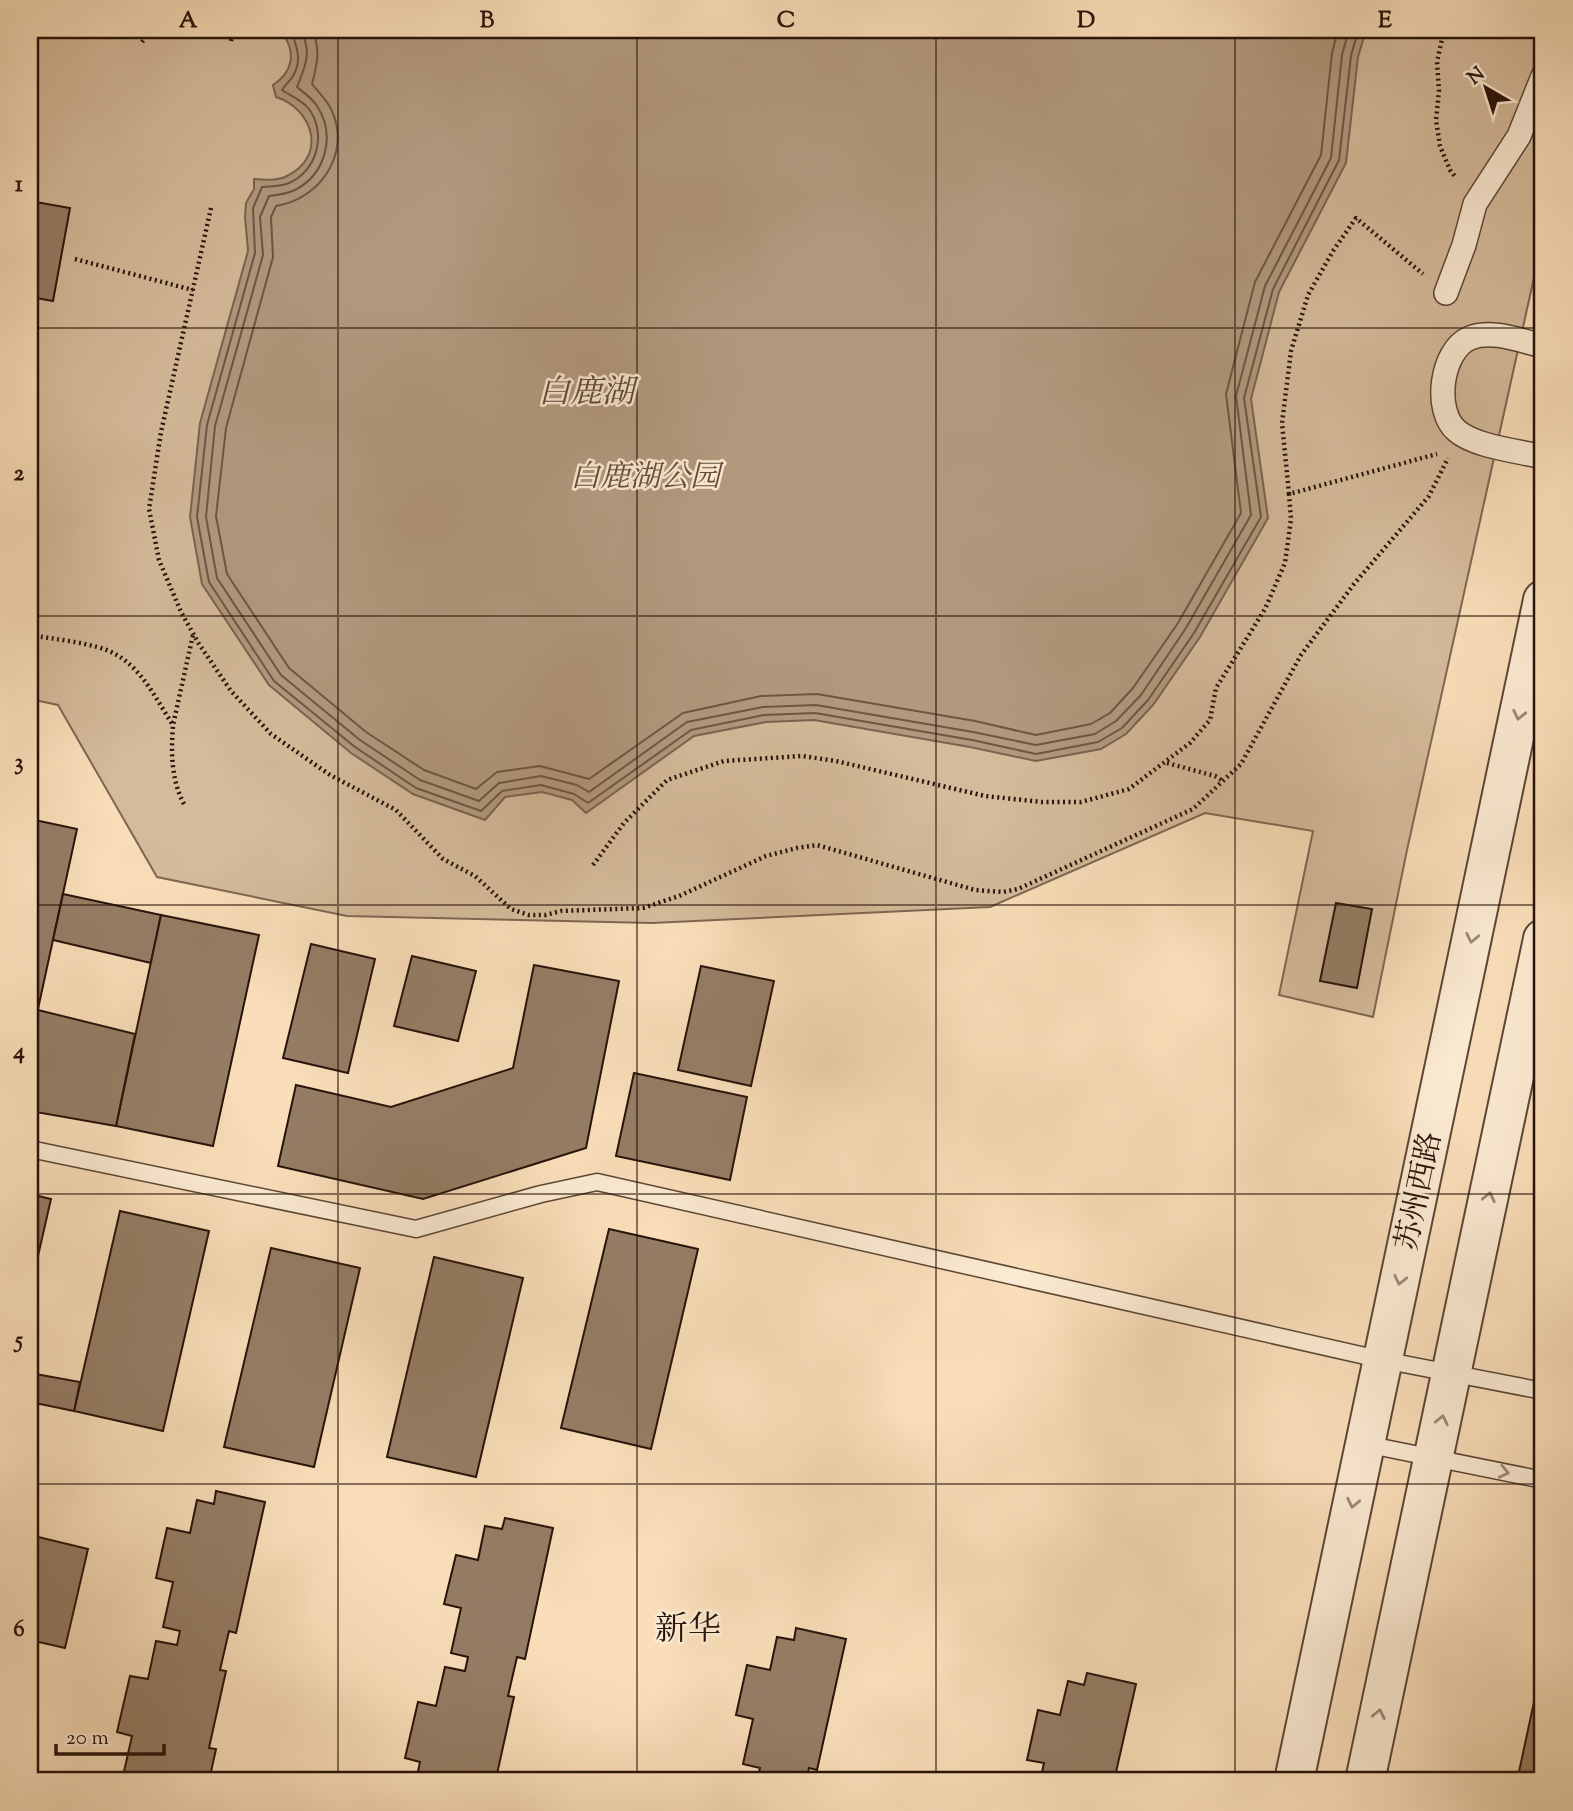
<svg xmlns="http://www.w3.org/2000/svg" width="1573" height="1811" viewBox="0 0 1573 1811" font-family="'Sorts Mill Goudy','Noto Serif SC',serif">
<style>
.green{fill:#d5bb9b;stroke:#7e6752;stroke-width:2}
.water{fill:#b2997e;stroke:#7b6350;stroke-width:2}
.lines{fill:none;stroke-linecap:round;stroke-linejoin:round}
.shore{stroke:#6d5644;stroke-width:2}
.building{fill:#957d65;stroke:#28130a;stroke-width:2}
.service-casing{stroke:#5c4636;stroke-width:19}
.pedestrian-casing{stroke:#5c4636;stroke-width:26}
.tertiary-casing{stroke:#5c4636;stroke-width:42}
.path{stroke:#28130a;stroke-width:4.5;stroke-dasharray:2 3.5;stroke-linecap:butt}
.service{stroke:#fbead2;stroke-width:16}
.pedestrian{stroke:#fbead2;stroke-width:23}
.tertiary{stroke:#fbead2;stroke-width:38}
.oneway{stroke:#9c8978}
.grid{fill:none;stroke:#28130a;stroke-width:2;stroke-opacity:0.55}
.labels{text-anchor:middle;stroke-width:5;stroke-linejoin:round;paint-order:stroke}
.park-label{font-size:30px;font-style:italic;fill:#654e3d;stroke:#fbead2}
.street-label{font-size:30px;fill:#28130a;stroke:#fbead2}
.water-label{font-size:32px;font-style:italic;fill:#5f4938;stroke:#fbead2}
.quarter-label{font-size:33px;fill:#28130a;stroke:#fbead2}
.neatline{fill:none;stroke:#28130a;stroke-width:2.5}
.grid-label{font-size:23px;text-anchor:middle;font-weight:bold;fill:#28130a}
</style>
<rect width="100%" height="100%" fill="#f9deb9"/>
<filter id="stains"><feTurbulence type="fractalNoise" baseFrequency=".00286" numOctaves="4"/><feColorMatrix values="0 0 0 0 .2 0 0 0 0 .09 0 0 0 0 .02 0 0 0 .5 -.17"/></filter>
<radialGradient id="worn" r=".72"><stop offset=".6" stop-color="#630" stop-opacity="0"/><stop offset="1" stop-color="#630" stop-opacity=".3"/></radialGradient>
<!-- green -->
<path class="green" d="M30 30H1543V237L1407 850 1373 1017 1279 995 1313 831 1205 813 990 907 652 923 347 916 157 877 58 705 30 699Z"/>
<!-- water -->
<path class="water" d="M285 30H1366L1358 57 1346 163 1279 292 1251 399 1268 518 1200 637 1153 705 1126 734 1101 749 1036 761 970 747 814 720 766 722 694 736 586 813 572 800 542 792 505 797 485 820 413 794 351 753 269 685 202 584 190 517 200 423 248 251 245 217 246 203 254 189V179C265 180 277 181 287 176 327 157 314 109 276 97L273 85C293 72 296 53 283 34Z"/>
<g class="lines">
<!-- shore -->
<g class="shore">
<path d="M291 30C296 46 303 59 293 76 290 81 285 85 282 90 291 96 302 100 309 109 327 134 317 171 289 183 280 187 271 186 262 187L253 208 255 253 207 425 197 517 209 582 274 681 355 747 416 788 481 811 502 791 541 785 574 794 588 803 691 730 764 715 815 713 972 740 1036 754 1098 742 1122 728 1148 700 1194 633 1261 517 1244 398 1273 289 1339 160 1351 56 1358 30"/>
<path d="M300 30C313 51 305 67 297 87 304 93 312 98 317 106 336 135 326 174 295 190 286 194 278 195 269 196L260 217 263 255 215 426 206 517 217 578 281 675 360 740 420 780 479 801 499 783 541 776 577 785 589 792 687 722 763 707 816 705 973 732 1036 745 1095 734 1116 721 1141 695 1186 628 1251 515 1236 396 1265 286 1331 158 1342 55 1349 30"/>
<path d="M312 30C321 49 317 65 312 84 319 93 327 100 332 111 351 154 320 199 276 206L271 217 273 257 226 428 216 516 227 574 289 668 366 732 424 770 476 789 497 772 540 766 589 779 683 713 761 696 817 694 975 721 1036 735 1091 724 1110 713 1133 688 1178 623 1241 513 1226 394 1255 282 1321 155 1332 53 1338 30"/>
</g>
</g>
<!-- building -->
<g class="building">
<path d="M30 201 70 208 53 301 30 297Z"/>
<path d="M30 819 77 829 30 1046Z"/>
<path d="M63 894 161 915 151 963 53 940Z"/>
<path d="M1336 903 1372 909 1357 988 1320 981Z"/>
<path d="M161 915 259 935 213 1146 116 1126Z"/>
<path d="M311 944 375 959 348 1073 283 1058Z"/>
<path d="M412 956 476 971 458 1041 394 1026Z"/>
<path d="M534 965 619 981 586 1148 423 1199 278 1166 296 1085 391 1107 513 1068Z"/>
<path d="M701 966 774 981 751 1086 678 1070Z"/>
<path d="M38 1010 135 1034 116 1126 30 1111V1046Z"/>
<path d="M634 1073 747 1097 730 1180 616 1156Z"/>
<path d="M30 1194 51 1199 30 1291Z"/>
<path d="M120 1211 209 1231 163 1431 74 1411Z"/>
<path d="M609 1229 698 1249 651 1449 561 1428Z"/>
<path d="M271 1248 360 1268 314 1467 224 1447Z"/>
<path d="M434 1257 523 1278 476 1477 387 1457Z"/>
<path d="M30 1373 80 1382 74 1411 30 1402Z"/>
<path d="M216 1491 265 1502 236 1633 229 1631 220 1670 226 1671 209 1748 216 1749 209 1781H143L123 1776 132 1736 117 1732 130 1676 148 1679 156 1641 177 1645 180 1631 163 1627 173 1582 156 1578 167 1528 190 1533 197 1500 214 1504Z"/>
<path d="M505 1518 553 1528 525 1659 517 1657 508 1696 514 1697 497 1774 505 1776 503 1781H416L420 1762 405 1758 418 1702 436 1706 445 1667 465 1671 468 1657 451 1653 461 1608 444 1604 456 1555 478 1560 485 1526 502 1529Z"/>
<path d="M30 1535 88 1549 65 1648 30 1640Z"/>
<path d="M796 1628 846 1639 817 1770 809 1768 806 1781H757L760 1768 743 1764 753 1719 736 1715 747 1665 770 1670 777 1637 794 1640Z"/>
<path d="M1543 1660V1781H1517Z"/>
<path d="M1087 1673 1136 1684 1114 1781H1040L1044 1763 1027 1760 1038 1710 1060 1715 1068 1681 1084 1685Z"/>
</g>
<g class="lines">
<defs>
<g id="service">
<path d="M30 1149 416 1229 541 1194 597 1182 1383 1360 1543 1391"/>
<path d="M1365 1444 1543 1480"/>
</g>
<g id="pedestrian">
<path d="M1446 293 1464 245 1475 204 1519 136 1543 76"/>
<path d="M1543 346C1521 341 1492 329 1470 338 1441 350 1433 411 1457 431 1476 447 1519 451 1543 457"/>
</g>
<g id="tertiary">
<path d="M1294 1781 1543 600"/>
<path d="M1365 1781 1543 939"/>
</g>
</defs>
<!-- service casing -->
<use href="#service" class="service-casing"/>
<!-- pedestrian casing -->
<use href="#pedestrian" class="pedestrian-casing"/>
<!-- tertiary casing -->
<use href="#tertiary" class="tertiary-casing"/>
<!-- path -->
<g class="path">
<path d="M1444 30 1437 62 1439 91 1436 120 1440 146 1450 170 1456 178"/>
<path d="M231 41 233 30"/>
<path d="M142 42 151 30"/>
<path d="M211 208 161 432 149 509 159 560 181 612 199 644 231 691 271 734 330 775 396 810 443 859 475 876 511 909 529 915H545L561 911 643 908 679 896 766 856 797 848 817 845 975 890 1003 892 1018 889 1193 809 1241 764 1301 655 1354 584 1429 496 1448 458"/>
<path d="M75 259 193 290"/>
<path d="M1289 494 1282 423 1291 351 1308 295 1333 251 1356 218 1423 274"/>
<path d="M30 635C53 639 96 643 115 654 142 668 157 701 173 725"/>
<path d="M30 670 34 689"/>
<path d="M1167 763 1215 776 1223 781"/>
<path d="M184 804C171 780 171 752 173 725L193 635"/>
<path d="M593 865 624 823 667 780 724 761 802 756 836 761 985 796 1042 802H1081L1129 789 1190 743 1210 720 1216 688 1265 609 1285 563 1291 519 1289 494 1437 454"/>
</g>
<!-- service -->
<use href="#service" class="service"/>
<!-- pedestrian -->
<use href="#pedestrian" class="pedestrian"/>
<!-- tertiary -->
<use href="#tertiary" class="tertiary"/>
</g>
<!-- one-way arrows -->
<defs><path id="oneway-chevron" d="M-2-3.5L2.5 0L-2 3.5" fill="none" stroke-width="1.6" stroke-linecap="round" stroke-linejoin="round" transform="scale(1.75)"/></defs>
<g class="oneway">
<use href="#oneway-chevron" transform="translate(1519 715) rotate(102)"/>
<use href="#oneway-chevron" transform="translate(1472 938) rotate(102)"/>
<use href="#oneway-chevron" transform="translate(1489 1197) rotate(-78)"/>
<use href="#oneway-chevron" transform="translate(1400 1280) rotate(102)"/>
<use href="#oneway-chevron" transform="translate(1442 1420) rotate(-78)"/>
<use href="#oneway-chevron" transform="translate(1504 1472) rotate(12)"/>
<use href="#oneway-chevron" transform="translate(1353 1503) rotate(102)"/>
<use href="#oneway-chevron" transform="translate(1379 1714) rotate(-78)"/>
</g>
<!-- grid -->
<path class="grid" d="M338 30V1781M637 30V1781M936 30V1781M1235 30V1781M30 328H1543M30 616H1543M30 905H1543M30 1194H1543M30 1484H1543"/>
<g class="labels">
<!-- park labels -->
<g class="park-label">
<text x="645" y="486">白鹿湖公园</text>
</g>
<!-- street labels -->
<g class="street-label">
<text transform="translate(1418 1191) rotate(-78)" y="10">苏州西路</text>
</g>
<!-- water labels -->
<g class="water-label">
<text x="586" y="402">白鹿湖</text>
</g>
<!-- quarter labels -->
<g class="quarter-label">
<text x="688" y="1639">新华</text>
</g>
</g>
<!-- margin -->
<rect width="1573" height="1811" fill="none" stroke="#f9deb9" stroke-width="77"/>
<!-- north arrow -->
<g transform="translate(1486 88) rotate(321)" stroke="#fbead2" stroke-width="5" paint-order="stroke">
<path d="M0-5L12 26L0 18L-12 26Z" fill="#28130a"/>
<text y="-10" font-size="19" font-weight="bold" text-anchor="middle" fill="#28130a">N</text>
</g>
<!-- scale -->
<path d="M56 1744v10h108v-10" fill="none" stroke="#28130a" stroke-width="3.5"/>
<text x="66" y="1744" font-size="21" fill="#28130a" stroke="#fbead2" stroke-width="5" paint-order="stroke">20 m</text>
<rect x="38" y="38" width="1496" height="1734" class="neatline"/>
<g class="grid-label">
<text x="188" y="27">A</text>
<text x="487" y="27">B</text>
<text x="786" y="27">C</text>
<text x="1086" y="27">D</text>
<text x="1385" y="27">E</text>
<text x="19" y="191">1</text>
<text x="19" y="480">2</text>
<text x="19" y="769">3</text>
<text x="19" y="1058">4</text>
<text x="19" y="1347">5</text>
<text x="19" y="1636">6</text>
</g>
<rect width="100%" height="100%" filter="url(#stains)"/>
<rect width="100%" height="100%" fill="url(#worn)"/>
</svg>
